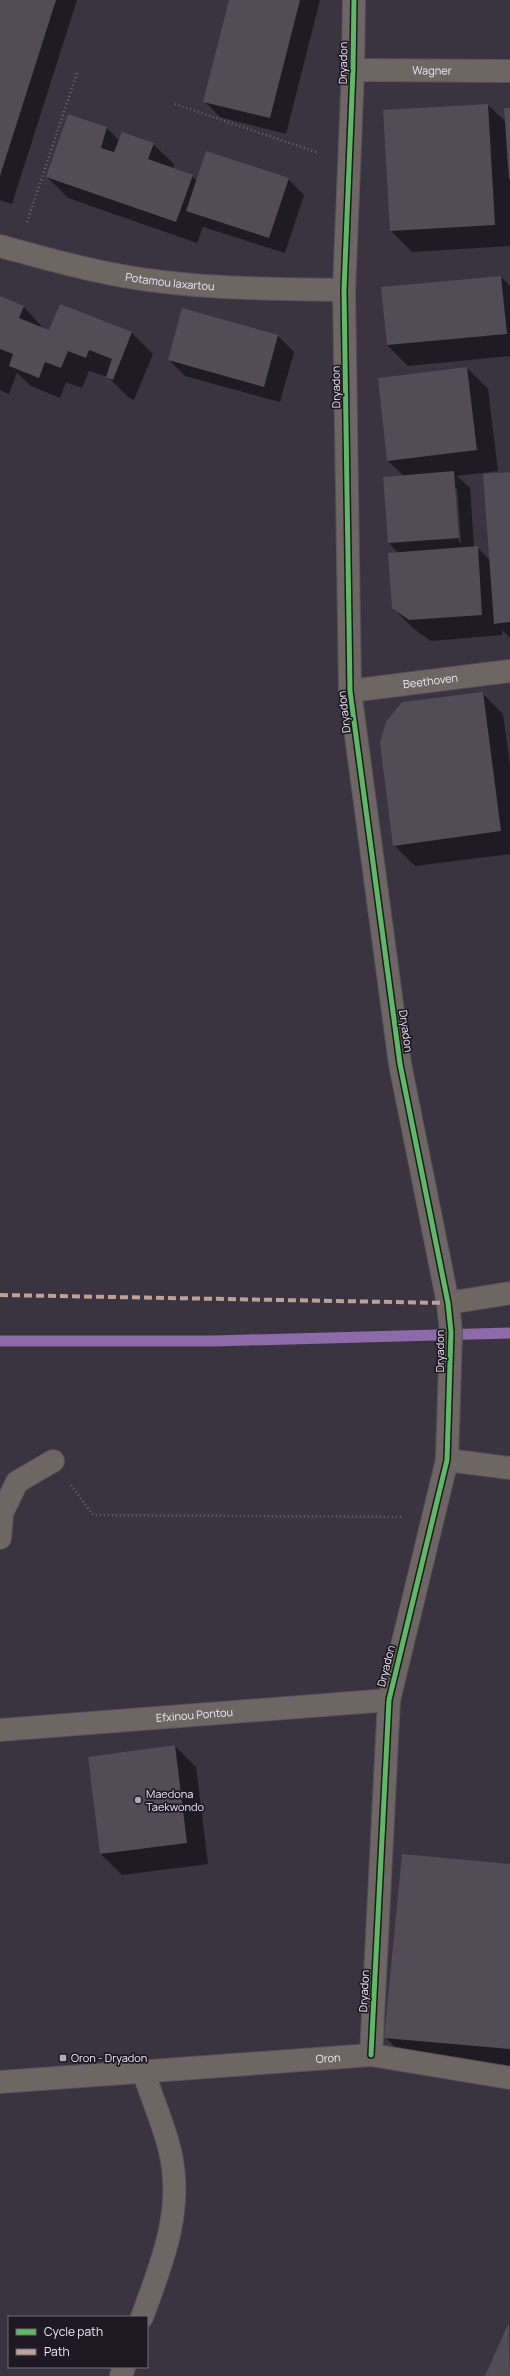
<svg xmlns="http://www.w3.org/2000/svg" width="510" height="2376" viewBox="0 0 510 2376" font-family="Manrope,sans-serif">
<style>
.shadow{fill:#0007;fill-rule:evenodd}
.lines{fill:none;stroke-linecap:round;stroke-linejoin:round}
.stream{stroke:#8d6aa8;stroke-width:11}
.building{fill:#514c56}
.minor-casing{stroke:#57515c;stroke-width:24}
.path{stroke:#6d6866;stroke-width:2.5;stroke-dasharray:1 3;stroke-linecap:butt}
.minor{stroke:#6d6662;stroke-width:22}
.quiet{stroke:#bda197;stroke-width:4;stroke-dasharray:8 4;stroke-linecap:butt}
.cycleway-casing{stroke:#1f1924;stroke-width:8}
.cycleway{stroke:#5cba63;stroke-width:5}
.poi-dot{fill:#b0a9b7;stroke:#1f1924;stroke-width:1.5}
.labels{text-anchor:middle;stroke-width:3.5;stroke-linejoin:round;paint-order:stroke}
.street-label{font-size:11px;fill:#f0e8f7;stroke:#1f1924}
.poi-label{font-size:11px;fill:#f0e8f7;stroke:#1f1924;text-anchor:start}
</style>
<rect width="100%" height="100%" fill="#3a3340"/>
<!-- shadow -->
<g class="shadow">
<path d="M0 0H77L12 204 0 200Z"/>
<path d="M230 0H320L286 134 220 117 204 101Z"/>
<path d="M488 105 506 122 510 109V246L412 252 391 231Z"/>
<path d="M107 128 119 141 153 144 174 164 173 169 192 176 197 181 288 179 304 195 285 253 203 227 197 243 68 198 47 177Z"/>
<path d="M501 277 510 286V356L408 366 387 345Z"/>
<path d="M0 297 24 307 44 329 50 331 60 305 132 333 153 354 134 400 128 397 108 377 89 371 82 388 66 382 60 398 31 386 17 373 9 394 0 390Z"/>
<path d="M278 336 294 352 280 402 185 376 169 360Z"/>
<path d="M467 368 488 389 498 471 457 476 470 488 474 547H477L490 560 510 473V638L502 630V635L431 641 414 629 393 608 398 553 389 543 404 476 388 461ZM455 488H457L461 543H459Z"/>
<path d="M482 693 503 714 510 765V854L415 866 394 845Z"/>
<path d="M175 1746 196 1767 208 1864 122 1875 101 1854 90 1758Z"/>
<path d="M510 1865V2071L409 2061 385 2037Z"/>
<path d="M509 2324 510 2376H486Z"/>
</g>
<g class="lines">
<!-- stream -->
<path class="stream" d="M0 1341H214L510 1333"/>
</g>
<!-- building -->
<g class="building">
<path d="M0 0H56L0 176Z"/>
<path d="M229 0H300L270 118 203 102Z"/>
<path d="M488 104 495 225 390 231 383 110Z"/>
<path d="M504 108H510V179H509Z"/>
<path d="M68 114 107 127 101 148 114 152 122 132 154 143 148 159 193 175 176 222 46 177Z"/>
<path d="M206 151 289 178 269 238 186 211Z"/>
<path d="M501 276 507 334 387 345 381 287Z"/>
<path d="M0 296 24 306 19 318 49 330 60 304 132 332 113 380 106 377 112 359 89 350 86 358 68 351 61 368 45 362 39 378 9 366 13 354 0 349Z"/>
<path d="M182 308 278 335 264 387 168 360Z"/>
<path d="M467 367 477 450 387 461 378 378Z"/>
<path d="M454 471 459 538 388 543 383 477Z"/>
<path d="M510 472V622L494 624 483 474Z"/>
<path d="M478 546 482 615 409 620 392 608 388 553Z"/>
<path d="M483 692 501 831 393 846 380 743 386 722 402 702Z"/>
<path d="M175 1745 187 1843 100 1854 88 1757Z"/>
<path d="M402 1854 510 1864V2049L384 2038Z"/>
<path d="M509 2322 510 2376H485Z"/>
</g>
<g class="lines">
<defs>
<g id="minor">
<path d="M354 0 353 70 344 290 350 691 400 1064 448 1303 451 1332 447 1460 389 1700 371 2055"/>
<path id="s1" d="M353 70 510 71"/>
<path id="s2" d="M0 246C37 256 74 267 112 274 188 289 267 289 344 290"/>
<path id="s3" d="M350 691 510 671"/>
<path d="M448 1303 510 1293"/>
<path d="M447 1460 510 1468"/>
<path d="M0 1538 2 1513 17 1482 53 1461"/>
<path id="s4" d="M0 1730 389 1700"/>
<path id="s5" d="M0 2082 371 2055 510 2078"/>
<path d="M142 2317C162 2263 184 2210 170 2151 164 2125 152 2099 144 2073"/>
<path d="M121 2376 124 2367"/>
</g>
</defs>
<!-- minor casing -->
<use href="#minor" class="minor-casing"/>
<!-- path -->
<g class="path">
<path d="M175 104 319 153"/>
<path d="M27 222 77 73"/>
<path d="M71 1485 93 1515 403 1517"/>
</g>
<!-- minor -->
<use href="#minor" class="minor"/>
<!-- quiet -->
<path class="quiet" d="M0 1295 448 1303"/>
<defs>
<path id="cycleway" d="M354 0 353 70 344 290 350 691 400 1064 448 1303 451 1332 447 1460 389 1700 371 2055"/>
</defs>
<!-- cycleway casing -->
<use href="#cycleway" class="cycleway-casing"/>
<!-- cycleway -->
<use href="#cycleway" class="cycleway"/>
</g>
<!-- markers -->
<g class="poi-dot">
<circle cx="138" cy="1800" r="4"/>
<rect x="59" y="2054" width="8" height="8" rx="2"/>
</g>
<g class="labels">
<!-- street labels -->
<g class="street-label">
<text transform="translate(343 63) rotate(-89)" y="4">Dryadon</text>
<text dy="4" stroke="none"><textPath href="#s1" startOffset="79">Wagner</textPath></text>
<text dy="4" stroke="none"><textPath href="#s2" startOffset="174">Potamou Iaxartou</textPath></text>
<text transform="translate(336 387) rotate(-91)" y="4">Dryadon</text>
<text dy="4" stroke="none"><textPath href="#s3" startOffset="81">Beethoven</textPath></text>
<text transform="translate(344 712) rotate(-97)" y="4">Dryadon</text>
<text transform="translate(406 1031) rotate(82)" y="4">Dryadon</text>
<text transform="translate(440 1351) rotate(-90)" y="4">Dryadon</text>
<text transform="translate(386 1666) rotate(-76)" y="4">Dryadon</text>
<text dy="4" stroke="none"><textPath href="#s4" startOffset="195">Efxinou Pontou</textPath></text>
<text transform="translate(364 1991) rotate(-87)" y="4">Dryadon</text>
<text dy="4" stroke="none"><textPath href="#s5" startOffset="329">Oron</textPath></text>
</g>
<!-- poi labels -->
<g class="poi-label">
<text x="146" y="1798">Maedona<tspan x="146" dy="13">Taekwondo</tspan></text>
<text x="71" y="2062">Oron - Dryadon</text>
</g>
</g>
<!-- legend -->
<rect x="8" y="2316" width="140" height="52" fill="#1f1924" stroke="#736c78"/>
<rect x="16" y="2329" width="20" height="6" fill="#5cba63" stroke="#736c78"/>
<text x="44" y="2336" font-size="12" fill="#f0e8f7">Cycle path</text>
<rect x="16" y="2349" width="20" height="6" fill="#bda197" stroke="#736c78"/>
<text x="44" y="2356" font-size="12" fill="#f0e8f7">Path</text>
</svg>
